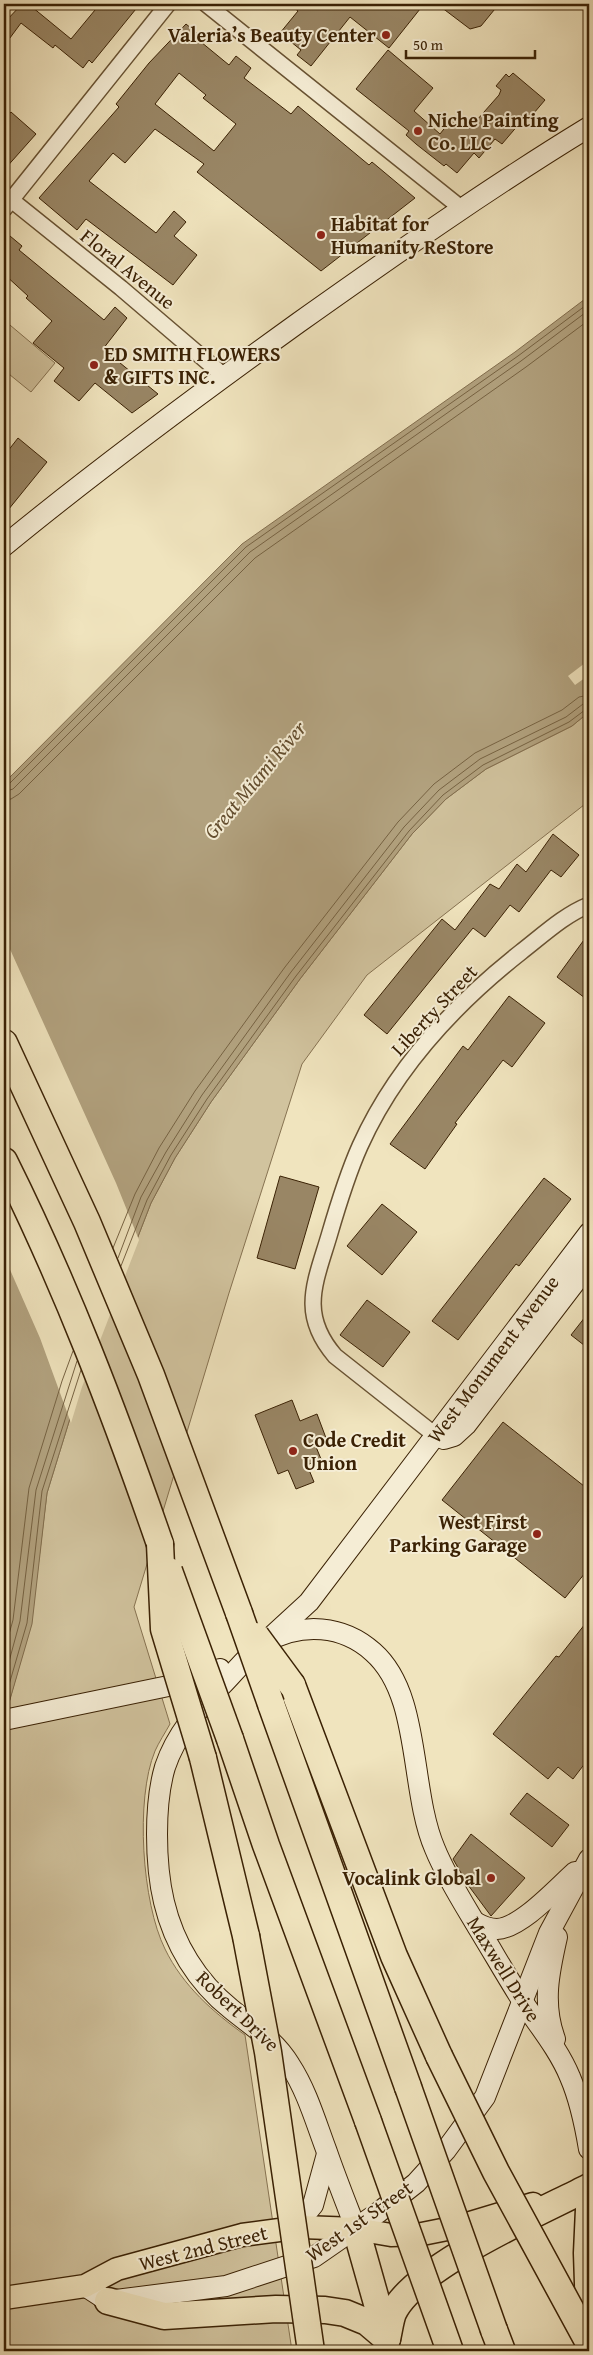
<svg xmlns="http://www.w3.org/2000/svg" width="593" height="2355" viewBox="0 0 593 2355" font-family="'Gentium Book Plus',serif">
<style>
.green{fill:#d1c39e;stroke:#867251}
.water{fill:#b2a27f;stroke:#826e4e}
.pier{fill:#f0e4be}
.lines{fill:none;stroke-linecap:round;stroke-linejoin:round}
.shore{stroke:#766242;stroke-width:1}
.building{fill:#998665;stroke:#3a2104;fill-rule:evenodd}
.street-casing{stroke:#685232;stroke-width:18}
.secondary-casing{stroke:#3a2104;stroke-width:22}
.primary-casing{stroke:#3a2104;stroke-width:25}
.highway-casing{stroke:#3a2104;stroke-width:29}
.street{stroke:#f5edd5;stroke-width:15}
.secondary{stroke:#f5edd5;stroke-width:20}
.primary{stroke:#f0e4be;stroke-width:22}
.highway{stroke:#f0e4be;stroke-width:26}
.highway-bridge-casing{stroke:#3a2104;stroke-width:29;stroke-linecap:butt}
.highway-bridge{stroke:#f0e4be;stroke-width:26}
.poi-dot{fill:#8f2418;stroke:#f5edd5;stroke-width:2}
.labels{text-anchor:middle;stroke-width:4;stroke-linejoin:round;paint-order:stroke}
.poi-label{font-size:20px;font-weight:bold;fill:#3a2104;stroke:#f5edd5;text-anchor:start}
.street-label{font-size:20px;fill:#3a2104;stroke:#f5edd5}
.water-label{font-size:21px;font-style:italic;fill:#644e2f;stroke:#f5edd5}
</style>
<rect width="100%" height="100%" fill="#f0e4be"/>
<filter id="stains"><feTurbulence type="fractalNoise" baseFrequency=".004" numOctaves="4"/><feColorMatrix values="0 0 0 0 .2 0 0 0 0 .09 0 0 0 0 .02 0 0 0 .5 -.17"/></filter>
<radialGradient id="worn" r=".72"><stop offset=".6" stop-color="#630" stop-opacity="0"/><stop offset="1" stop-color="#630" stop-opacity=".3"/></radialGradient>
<!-- green -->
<g class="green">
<path d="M4 320 55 363 31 392 4 370Z"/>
<path d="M589 712V801L367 975 302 1064 229 1293 134 1607 170 1724C165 1733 159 1742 155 1751 135 1799 142 1903 165 1949 183 1986 213 2012 245 2035L292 2351H4V1720L31 1624 47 1493 80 1386 151 1203 175 1158 211 1102 300 979 412 834 446 799 486 769 572 726Z"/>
</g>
<!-- water -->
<path class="water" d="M589 296V712L572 726 486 769 446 799 412 834 300 979 211 1102 175 1158 151 1203 80 1386 47 1493 32 1624 4 1720V783L242 544 515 352Z"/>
<!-- pier -->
<g class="pier">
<path d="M589 660V675L575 685 568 676Z"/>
<path d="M4 936 116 1183 139 1240 82 1387 71 1423 40 1338 4 1256Z"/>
</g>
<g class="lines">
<!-- shore -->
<g class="shore">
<path d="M4 786 9 784 246 547 518 356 589 303"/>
<path d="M4 792 13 789 250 552 521 361 589 310"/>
<path d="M4 800 11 799 19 794 255 558 526 367 589 320"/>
<path d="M113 1248 135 1194 159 1148 195 1091 285 967 398 822 434 784 475 753 562 710 579 697 589 695"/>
<path d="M118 1258 141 1197 166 1152 202 1095 291 972 404 827 439 790 480 759 566 717 583 704 589 703"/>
<path d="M121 1266 147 1200 171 1155 207 1099 296 976 409 831 443 795 483 765 569 722 585 710 589 709"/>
<path d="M4 1652 13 1620 29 1488 62 1381 73 1351"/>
<path d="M4 1680 20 1621 36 1490 77 1361"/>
<path d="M4 1702 27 1623 42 1491 81 1370"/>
</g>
</g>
<!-- building -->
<g class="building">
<path d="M22 4H35L32 7 71 39 100 4H140L92 63 89 60 83 68 55 45 53 48 21 23 4 46V23Z"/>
<path d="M289 4H424L389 48 350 17 311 66 297 55 301 50 280 33 298 11Z"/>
<path d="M437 4H499L481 26 470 29Z"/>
<path d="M186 24 204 39 201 42 229 65 236 56 251 68 244 78 291 114 298 106 369 165 372 162 415 198 321 271 197 172 204 164 155 129 125 163 113 153 89 181 156 233 174 211 186 222 174 236 197 255 173 285 86 219 77 230 39 198 119 107 116 104 149 63ZM179 73 206 95 203 98 236 124 214 151 155 104Z"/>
<path d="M388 50 433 88 414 111 440 134 454 116 469 129 499 95 501 90 496 86 506 74 509 77 513 73 545 100 528 120 525 117 502 144 495 139 479 158 474 153 457 173 446 164 444 166 416 144 406 135 409 131 356 89Z"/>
<path d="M11 112 36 134 4 170V120Z"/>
<path d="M4 231 22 246 19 250 104 320 115 307 127 318 103 349 158 394 132 413 95 383 79 401 54 381 64 368 33 343 52 321 26 298 28 296 4 274Z"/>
<path d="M18 438 47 462 4 515V456Z"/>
<path d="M553 834 579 855 561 877 551 870 519 912 510 905 485 937 473 928 387 1034 364 1015 442 919 455 930 490 884 499 889 517 864 526 872Z"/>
<path d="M589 933V1001L557 977Z"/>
<path d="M509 996 545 1023 512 1067 503 1060 455 1123 457 1124 425 1169 390 1144 463 1046 468 1050Z"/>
<path d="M280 1176 319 1187 295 1269 257 1258Z"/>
<path d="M544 1178 571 1199 519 1266 516 1264 458 1340 432 1321Z"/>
<path d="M382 1204 417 1232 382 1275 347 1246Z"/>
<path d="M367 1300 410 1332 383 1367 340 1335Z"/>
<path d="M589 1312V1349L571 1335Z"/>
<path d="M292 1400 300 1421 317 1414 326 1438 314 1442 321 1459 307 1465 314 1482 296 1489 288 1470 278 1474 255 1415Z"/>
<path d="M503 1422 589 1490V1568L565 1598 442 1500Z"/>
<path d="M589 1619V1758L573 1779 558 1767 548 1779 493 1734 556 1656 559 1657Z"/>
<path d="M527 1793 569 1825 552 1847 510 1814Z"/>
<path d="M471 1834 525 1878 491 1916 468 1885 453 1859Z"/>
</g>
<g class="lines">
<defs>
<g id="street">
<path d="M206 4 461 208"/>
<path d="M4 194 121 288 224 376"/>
<path d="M4 209 168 4"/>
<path d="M435 1435 335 1356C299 1314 315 1283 329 1236 338 1205 347 1175 360 1146 395 1068 455 1004 521 952 543 935 564 915 589 905"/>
</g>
<g id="secondary">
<path d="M4 546C99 468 198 395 298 323 394 255 489 188 589 127"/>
<path d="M435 1435 444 1439 454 1436 466 1425 589 1264"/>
<path d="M272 1636 309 1602 589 1233"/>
<path d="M4 1720 178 1684 220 1669"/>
<path d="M475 1922C482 1926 488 1929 497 1929 521 1928 557 1888 575 1872"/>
<path d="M555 2039C542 2004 549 1972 557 1937"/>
<path d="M282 2229 308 2211 313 2205 327 2154"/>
<path d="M356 2229C346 2203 336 2178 327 2152 316 2123 307 2091 290 2065 275 2040 253 2027 231 2009 197 1982 174 1944 164 1902 155 1864 154 1804 165 1767 176 1734 198 1709 223 1684 235 1672 252 1650 266 1642 302 1622 343 1625 373 1652 422 1695 409 1789 435 1849 446 1876 462 1901 477 1926 493 1952 507 1977 523 2002 539 2026 559 2050 570 2077 580 2100 585 2125 589 2149"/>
<path d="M85 2286 108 2301 226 2286 314 2257 379 2212 416 2183 446 2150 485 2097 549 1933 589 1859"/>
</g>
<path id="primary" d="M4 2298 85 2286 117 2269 242 2235 302 2227 356 2229 391 2235 422 2234 457 2227 533 2204"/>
<g id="highway">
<path d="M4 1043 87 1222 151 1375 239 1613"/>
<path d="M4 1161C66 1285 115 1414 160 1544"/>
<path d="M292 1685 394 1956 439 2056"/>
<path d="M271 1704 408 2087"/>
<path d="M230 1739 266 1845 368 2121"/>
<path d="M203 1758 246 1936"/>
<path d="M589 2209 587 2253 589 2313"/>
<path d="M356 2229 387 2339"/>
<path d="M108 2301 164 2316 276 2309 325 2310 345 2313 367 2322 387 2339C389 2331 390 2321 393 2313 415 2266 541 2212 589 2187"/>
<path d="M494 2330 502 2351"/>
</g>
</defs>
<!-- street casing -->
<use href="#street" class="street-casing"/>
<!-- secondary casing -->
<use href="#secondary" class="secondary-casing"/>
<!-- primary casing -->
<use href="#primary" class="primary-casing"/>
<!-- highway casing -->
<use href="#highway" class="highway-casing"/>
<!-- street -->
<use href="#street" class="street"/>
<!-- secondary -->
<use href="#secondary" class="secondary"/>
<!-- primary -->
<use href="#primary" class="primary"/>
<!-- highway -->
<use href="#highway" class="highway"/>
<defs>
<g id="highway-bridge">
<path d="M160 1544 164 1629 203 1758"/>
<path d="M169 1571 230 1739"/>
<path d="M239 1613 271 1704"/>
<path d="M256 1636 292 1685"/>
<path d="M246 1936 268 2052 311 2351"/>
<path d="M439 2056 496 2172 589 2343"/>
<path d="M408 2087 494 2330"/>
<path d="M368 2121 450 2351"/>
</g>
</defs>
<!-- highway-bridge casing -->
<use href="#highway-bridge" class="highway-bridge-casing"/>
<!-- highway-bridge -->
<use href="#highway-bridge" class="highway-bridge"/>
</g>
<!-- markers -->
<g class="poi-dot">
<circle cx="386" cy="35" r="5"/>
<circle cx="418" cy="131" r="5"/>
<circle cx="321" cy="235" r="5"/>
<circle cx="94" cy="365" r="5"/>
<circle cx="293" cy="1451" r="5"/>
<circle cx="537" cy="1534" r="5"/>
<circle cx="491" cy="1878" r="5"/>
</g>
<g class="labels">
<!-- poi labels -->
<g class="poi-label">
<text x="376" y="42" text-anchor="end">Valeria’s Beauty Center</text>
<text x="428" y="127">Niche Painting<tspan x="428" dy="23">Co. LLC</tspan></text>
<text x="331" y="231">Habitat for<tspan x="331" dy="23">Humanity ReStore</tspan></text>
<text x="104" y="361">ED SMITH FLOWERS<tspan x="104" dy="23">&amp; GIFTS INC.</tspan></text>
<text x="303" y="1447">Code Credit<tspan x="303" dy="23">Union</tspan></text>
<text x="527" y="1529" text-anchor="end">West First<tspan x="527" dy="23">Parking Garage</tspan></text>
<text x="481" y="1885" text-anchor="end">Vocalink Global</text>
</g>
<!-- street labels -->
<g class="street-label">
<text transform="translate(128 269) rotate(39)" y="7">Floral Avenue</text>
<text transform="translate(434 1010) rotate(-47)" y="7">Liberty Street</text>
<text transform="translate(493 1359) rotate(-53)" y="7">West Monument Avenue</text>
<text transform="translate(504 1969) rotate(58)" y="7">Maxwell Drive</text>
<text transform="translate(238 2011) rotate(44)" y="7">Robert Drive</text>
<text transform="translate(359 2221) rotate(-35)" y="7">West 1st Street</text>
<text transform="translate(203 2248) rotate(-14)" y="7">West 2nd Street</text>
</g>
<!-- water labels -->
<g class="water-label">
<text transform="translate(255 780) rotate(-50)" y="7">Great Miami River</text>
</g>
</g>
<!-- margin -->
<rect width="593" height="2355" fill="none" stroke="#f0e4be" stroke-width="20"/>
<rect x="5" y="5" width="583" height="2345" fill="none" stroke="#3a2104" stroke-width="2.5"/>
<rect x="10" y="10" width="573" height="2335" fill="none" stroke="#3a2104"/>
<!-- scale -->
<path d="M406 50v8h129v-8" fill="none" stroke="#3a2104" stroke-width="2.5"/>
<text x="413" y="50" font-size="15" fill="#3a2104" stroke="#f5edd5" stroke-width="4" paint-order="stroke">50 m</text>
<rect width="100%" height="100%" filter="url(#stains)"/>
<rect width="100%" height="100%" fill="url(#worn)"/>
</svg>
